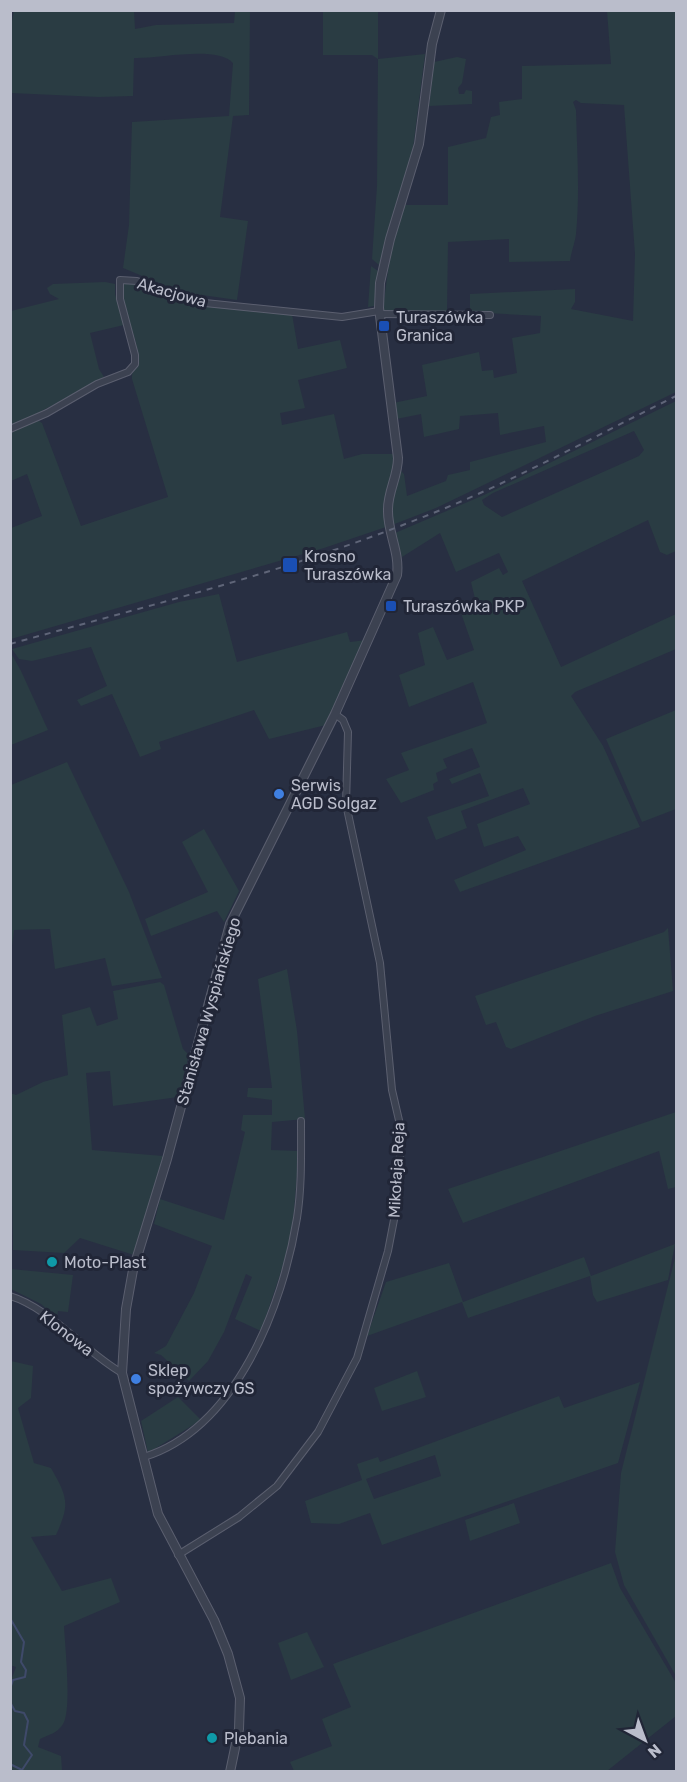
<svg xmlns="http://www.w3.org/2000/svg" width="687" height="1782" viewBox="0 0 687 1782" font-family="Rubik,sans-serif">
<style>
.green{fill:#2a3c43;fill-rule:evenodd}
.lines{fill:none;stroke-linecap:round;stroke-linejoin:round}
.stream{stroke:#3f4a6a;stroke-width:2}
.minor-casing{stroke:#5b5f6f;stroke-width:8}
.tertiary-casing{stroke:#5b5f6f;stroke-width:10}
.minor{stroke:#3c4251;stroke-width:6}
.tertiary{stroke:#3c4251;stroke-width:8}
.rail{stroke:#5f6578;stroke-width:2;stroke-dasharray:6 6;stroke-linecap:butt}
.transit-dot{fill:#1a4fb4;stroke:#212637;stroke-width:2}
.shop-dot{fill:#3f7fe0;stroke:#212637;stroke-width:2}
.culture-dot{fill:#0f9aa8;stroke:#212637;stroke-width:2}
.labels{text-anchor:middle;stroke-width:6;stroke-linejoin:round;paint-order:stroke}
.street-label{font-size:16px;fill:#babdcb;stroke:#212637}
.poi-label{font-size:16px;fill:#babdcb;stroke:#212637;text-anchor:start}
</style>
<rect width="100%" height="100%" fill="#282f42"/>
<!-- green -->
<g class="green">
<path d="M323 10 378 11V59L425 54 412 156 379 265 372 259 377 186 378 59 372 55H323Z"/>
<path d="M14 11H134L135 29 156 25 234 23 235 11H250L249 115 233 116 220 217 248 221 237 300 181 292 123 268 129 225 132 122 229 116 233 63C217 45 158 59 134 58L133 96 99 97 11 93 10 31Z"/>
<path d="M607 11H676V392L436 508 392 525 390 509 401 471 404 474 407 496 446 481 448 475 470 470V462L546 442 544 426 500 435 498 413 460 416 459 429 424 437 421 414 396 419 393 403 427 396 422 365 479 352 482 371 493 370 494 378 517 373 512 338 540 333 541 316 470 312V294L575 289V302L571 309 633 321 635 254 624 105 581 103 576 100 573 102 576 110C577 151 580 193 576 234 575 243 571 252 570 261L509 262V239L448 242 447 312 383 311V308L390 256 404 205H448V147L486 138 491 117 500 115 499 102 522 99V66L611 64Z"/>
<path d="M457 57 466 59 462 83 458 88 459 94H464L466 90 472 91V104L429 106 434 62Z"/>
<path d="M371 266 378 271 374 306 368 307Z"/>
<path d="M105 282 115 284V294L124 325 90 333 99 369 104 377 11 428V311L59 299 50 294 47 288 53 284Z"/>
<path d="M122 282H128L196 305 292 314 298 349 340 340 347 368 298 380 305 408 280 413 282 425 334 414 344 459 362 454H394C396 480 381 501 386 527L324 548 11 639V528L42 516 27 474 11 481 10 433 37 420 42 423 81 526 168 497 132 379C131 370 138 366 138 357 138 332 117 308 122 282Z"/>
<path d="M676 401V551L667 555 660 552 648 520 522 581 561 667 676 614V649L575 692 571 696 603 746 640 827 460 892 454 880 526 850 518 836 484 847 477 824 530 804 523 788 461 811 467 828 436 840 427 817 489 796 480 773 452 784 449 779 480 767 472 748 443 759 447 768 436 773 438 781 433 784 434 790 401 803 386 779 409 770 401 753 487 723 473 682 409 707 399 675 425 665 418 633 433 627 447 660 474 650 461 613 477 607 471 582 499 568 503 575 508 572 499 553 456 572 440 533 402 557 395 533 484 495ZM634 431 644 450 639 456 502 517 484 505 482 500 493 493Z"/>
<path d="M219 594 237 662 347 632 350 642 366 640 326 725 269 739 254 710 159 742 161 749 140 757 112 694 81 706 77 700 107 686 91 647 32 661 19 659 12 649 179 602Z"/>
<path d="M11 653 21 671 48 730 11 745Z"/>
<path d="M676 710V809L642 822 606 739Z"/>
<path d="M67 762 129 892 162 978 112 986 105 958 55 969 50 929 14 930 11 954V785Z"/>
<path d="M204 829 239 891 224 922 217 911 151 936 145 919 208 892 182 842Z"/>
<path d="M668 928 673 991 595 1016 511 1049 506 1047 496 1022 486 1025 475 996 664 932Z"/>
<path d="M287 969 297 1031 305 1119 272 1122 271 1150 299 1151 293 1223 286 1257 261 1331 235 1319 252 1277 246 1274 224 1332 208 1361 189 1381 161 1355 154 1353 166 1346 194 1293 212 1246 154 1224 160 1199 224 1220 245 1132 241 1130 243 1115H272V1100L247 1097 248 1088H272L258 979Z"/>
<path d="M160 982 164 985 183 1049 189 1055 178 1097 113 1106 110 1071 86 1073 92 1150 163 1156 134 1255 80 1238 64 1253 13 1250 10 1093 16 1095 43 1082 68 1075 62 1015 90 1007 97 1026 118 1019 113 991Z"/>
<path d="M676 1112V1187L668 1189 659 1151 463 1223 448 1189Z"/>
<path d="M675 1244 668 1280 597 1302 593 1295 590 1276 468 1318 462 1302 367 1336 386 1282 449 1263 463 1302 584 1257 591 1276Z"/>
<path d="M676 1254V1676L624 1585 615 1552 621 1473Z"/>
<path d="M11 1269 73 1275 68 1312 58 1311 57 1318 41 1304 11 1289Z"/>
<path d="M11 1361 33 1366 31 1398 18 1408 34 1463 51 1468C68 1498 70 1504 56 1535L31 1537 62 1591 111 1578 120 1602 64 1626C65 1646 72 1710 63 1724 58 1733 48 1735 40 1739L38 1747 61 1756 62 1771H11L10 1683 16 1667 10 1665Z"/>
<path d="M417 1371 426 1397 382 1411 374 1388Z"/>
<path d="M640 1382 618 1463 382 1545 370 1513 339 1524 311 1523 305 1501 362 1480 357 1464 378 1457 380 1462 559 1396 564 1408ZM435 1455 441 1476 374 1499 366 1479Z"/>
<path d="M178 1397 201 1420 148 1453 141 1421Z"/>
<path d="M514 1503 520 1523 470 1541 465 1520Z"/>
<path d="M611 1563 620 1588 676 1683V1716L607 1771H294L290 1762 332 1746 322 1719 351 1707 333 1664Z"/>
<path d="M307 1632 324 1667 291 1680 278 1643Z"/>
</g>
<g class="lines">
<!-- stream -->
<g class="stream">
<path d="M10 1618 24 1642 21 1662 26 1670 25 1677 13 1680 10 1689"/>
<path d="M10 1702 15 1711 24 1713 28 1721 24 1745 32 1755 22 1770 10 1764"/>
</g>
<defs>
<g id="minor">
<path d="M380 314 490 315"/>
<path d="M10 429 47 413 97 384 128 372 135 364V355L120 299V280L137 281 205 303 342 317 379 311"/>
<path d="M10 1296C50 1308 85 1352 122 1373"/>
<path d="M144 1457C237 1428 283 1305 297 1218 302 1186 301 1153 301 1121"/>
<path d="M178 1555 239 1517 277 1486 318 1432 357 1358 388 1251 398 1199 401 1129 392 1090 380 963 346 804 348 732 343 720 335 714"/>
</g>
<path id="tertiary" d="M230 1772 239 1729 240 1698 228 1654 214 1620 158 1514 122 1373 126 1309 133 1270 167 1159 230 924 335 714 397 575C400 551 387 532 388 509 388 491 398 476 398 458L379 308 380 283 390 239 419 144 432 44 441 10"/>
</defs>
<!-- minor casing -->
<use href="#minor" class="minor-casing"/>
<!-- tertiary casing -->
<use href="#tertiary" class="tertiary-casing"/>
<!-- minor -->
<use href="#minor" class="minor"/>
<!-- tertiary -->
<use href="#tertiary" class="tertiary"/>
<!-- rail -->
<path class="rail" d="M10 644C147 606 286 572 418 519 507 485 591 438 676 396"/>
</g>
<!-- markers -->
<g class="transit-dot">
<rect x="378" y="320" width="12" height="12" rx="3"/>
<rect x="282" y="557" width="16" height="16" rx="3"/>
<rect x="385" y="600" width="12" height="12" rx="3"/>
</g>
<g class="shop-dot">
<circle cx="279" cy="794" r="6"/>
<circle cx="136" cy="1379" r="6"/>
</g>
<g class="culture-dot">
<circle cx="52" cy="1262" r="6"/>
<circle cx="212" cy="1738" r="6"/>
</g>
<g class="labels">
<!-- street labels -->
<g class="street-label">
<text transform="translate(172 292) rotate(16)" y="6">Akacjowa</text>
<text transform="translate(208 1011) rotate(-74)" y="6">Stanisława Wyspiańskiego</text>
<text transform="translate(396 1170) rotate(-87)" y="6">Mikołaja Reja</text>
<text transform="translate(67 1333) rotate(38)" y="6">Klonowa</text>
</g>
<!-- poi labels -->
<g class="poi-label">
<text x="396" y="323">Turaszówka<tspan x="396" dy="18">Granica</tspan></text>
<text x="304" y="562">Krosno<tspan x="304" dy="18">Turaszówka</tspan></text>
<text x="403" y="612">Turaszówka PKP</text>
<text x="291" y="791">Serwis<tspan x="291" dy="18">AGD Solgaz</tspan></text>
<text x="64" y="1268">Moto-Plast</text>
<text x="148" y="1376">Sklep<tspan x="148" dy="18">spożywczy GS</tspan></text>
<text x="224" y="1744">Plebania</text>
</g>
</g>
<!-- border -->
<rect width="687" height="1782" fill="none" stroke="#babdcb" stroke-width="24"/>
<!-- north arrow -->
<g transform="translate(645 1740) rotate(139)" stroke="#212637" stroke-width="4.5" paint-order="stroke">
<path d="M0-4.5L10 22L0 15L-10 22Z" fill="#babdcb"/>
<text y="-9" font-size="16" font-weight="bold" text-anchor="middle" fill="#babdcb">N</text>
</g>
</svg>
